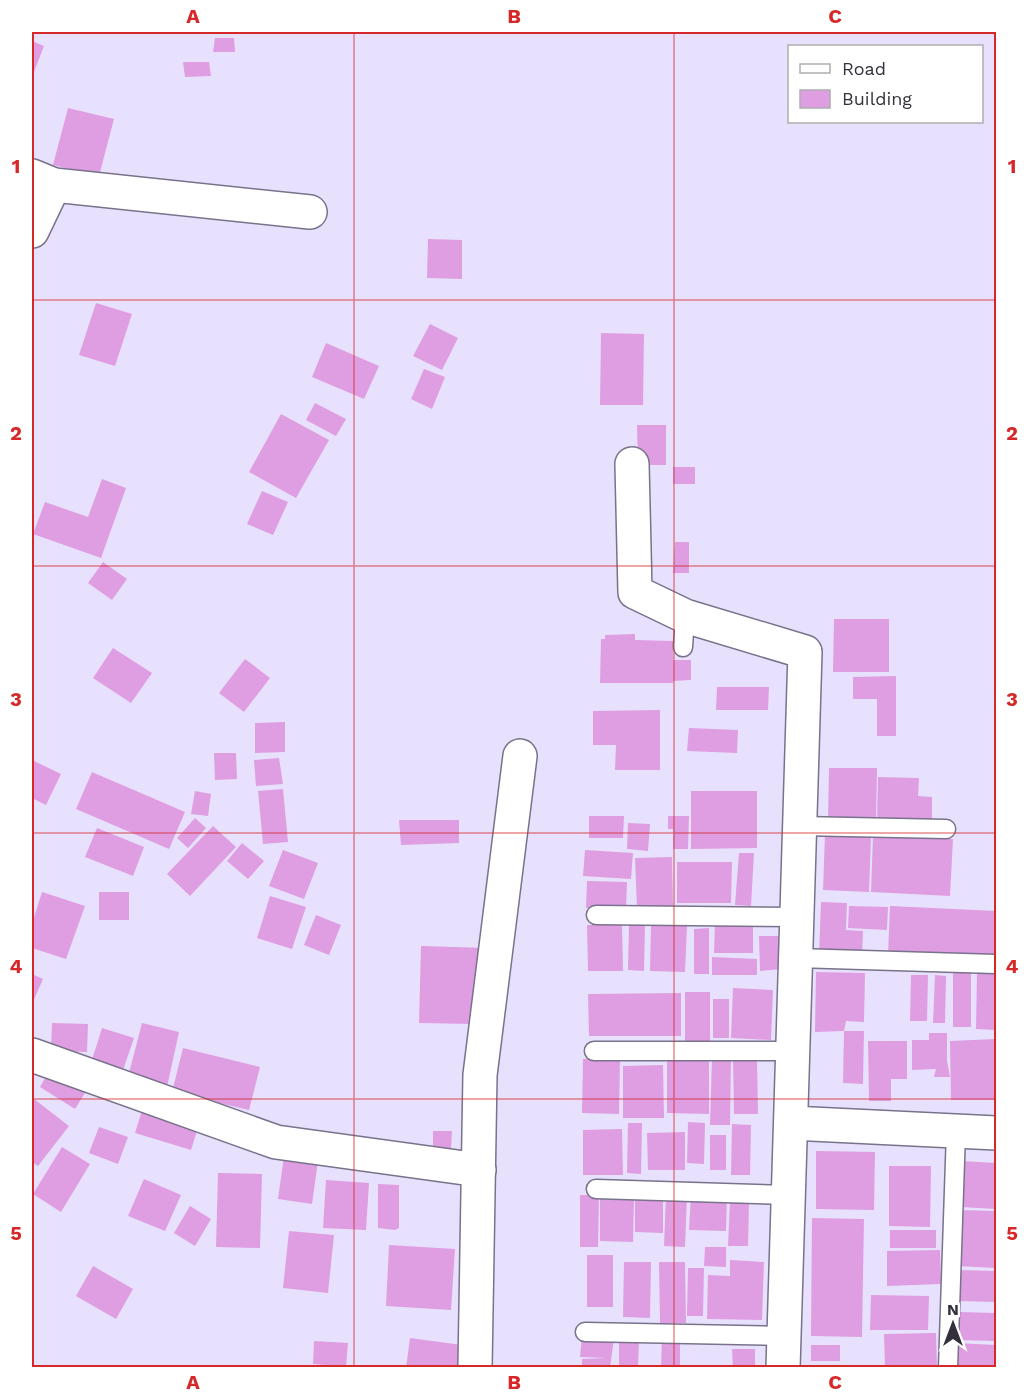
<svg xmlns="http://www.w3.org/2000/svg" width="1028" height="1399" viewBox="0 0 1028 1399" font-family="'Work Sans',sans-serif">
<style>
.building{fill:#df9de2}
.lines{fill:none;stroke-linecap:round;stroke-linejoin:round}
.service-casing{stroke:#78728b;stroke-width:21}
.minor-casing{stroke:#78728b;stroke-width:36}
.service{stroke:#fff;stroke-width:18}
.minor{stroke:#fff;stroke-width:33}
.grid{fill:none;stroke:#d62828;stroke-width:1.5;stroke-opacity:0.55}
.neatline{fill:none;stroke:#d62828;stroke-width:2}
.grid-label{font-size:20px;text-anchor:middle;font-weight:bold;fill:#d62828}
</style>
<rect width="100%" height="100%" fill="#e8e1fe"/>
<!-- building -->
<g class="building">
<path d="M215 38H234L235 52H213Z"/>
<path d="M32 41 44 46 32 77Z"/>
<path d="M183 62H209L211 76 185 77Z"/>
<path d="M68 108 114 119 99 176 53 165Z"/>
<path d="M428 239 462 240V279L427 278Z"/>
<path d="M96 303 132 314 115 366 79 355Z"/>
<path d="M430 324 458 338 442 370 413 356Z"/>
<path d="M601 333 644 334 643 405H600Z"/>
<path d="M326 343 379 366 364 399 312 377Z"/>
<path d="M424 369 445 377 432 409 411 399Z"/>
<path d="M315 403 346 419 336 436 306 420Z"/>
<path d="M281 414 329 440 296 498 249 472Z"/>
<path d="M637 425H666V465H638Z"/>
<rect x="673" y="467" width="22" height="17"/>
<path d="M102 479 126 488 101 558 33 534 45 502 88 517Z"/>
<path d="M262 491 288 502 273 535 247 524Z"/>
<path d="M675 542H689V573H673Z"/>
<path d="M103 562 127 579 112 600 88 583Z"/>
<path d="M834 619H889V672H833Z"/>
<path d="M635 634V640L673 641V660H691V680L673 681V683H600L601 639H605V635Z"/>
<path d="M113 648 152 673 131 703 93 678Z"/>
<path d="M245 659 270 678 244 712 219 693Z"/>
<path d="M896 676V736H877V699H853V677Z"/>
<path d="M717 687H769L768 710H716Z"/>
<path d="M660 710V770H615L616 745H593V711Z"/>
<path d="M285 722V752L255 753V723Z"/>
<path d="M689 728 738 730 737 753 687 751Z"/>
<path d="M214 753H236L237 779 215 780Z"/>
<path d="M279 758 283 784 256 786 254 760Z"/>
<path d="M32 760 61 774 46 805 32 798Z"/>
<path d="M829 768H877L876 821 828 820Z"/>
<path d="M92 772 185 812 169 849 76 809Z"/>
<path d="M878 777 919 778 918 796 932 797V824L877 826Z"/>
<path d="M283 789 288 842 263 844 258 791Z"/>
<path d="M195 791 211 794 208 816 191 814Z"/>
<path d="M691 791H757V848L691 849Z"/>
<path d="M589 816H624L623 838H589Z"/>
<path d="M668 816H689L688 849H673V829H668Z"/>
<path d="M195 818 206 828 188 848 177 838Z"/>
<path d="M399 820H459V843L401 845Z"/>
<path d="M628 823 650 824 648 851 627 849Z"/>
<path d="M213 826 236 847 190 896 167 874Z"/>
<path d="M97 828 144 847 133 876 85 857Z"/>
<path d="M825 834 871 836 869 892 823 890Z"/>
<path d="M873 835 953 839 950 896 871 892Z"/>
<path d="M242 843 264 861 248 879 227 861Z"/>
<path d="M283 850 318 863 304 899 269 886Z"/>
<path d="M585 850 633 853 631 879 583 876Z"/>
<path d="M739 853H754L751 906 735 905Z"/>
<path d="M672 857 673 907 637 908 635 858Z"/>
<path d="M677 862H732L731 903H677Z"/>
<path d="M587 881 627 882 626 909 586 908Z"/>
<path d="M42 892 85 906 66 959 32 948V924Z"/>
<rect x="99" y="892" width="30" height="28"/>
<path d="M270 896 306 907 292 949 257 938Z"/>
<path d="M821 902 847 903 846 930 863 931 862 957 819 955Z"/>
<path d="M849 906 888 907 887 930 848 928Z"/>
<path d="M890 906 996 911 995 960 888 955Z"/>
<path d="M316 915 341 925 329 955 304 945Z"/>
<path d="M629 923H645L644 971 628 970Z"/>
<path d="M715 923H753V953H714Z"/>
<path d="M587 925H622L623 971H588Z"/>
<path d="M651 926H687L685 972 650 971Z"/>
<path d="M709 928V974H694V929Z"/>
<path d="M759 936H781L782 969 760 971Z"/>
<path d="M421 946 487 948 486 986H473V1024L419 1023Z"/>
<path d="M712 957 757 959V975H712Z"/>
<rect x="953" y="968" width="18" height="59"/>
<path d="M816 972 865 973 864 1022 846 1021 844 1031 815 1032Z"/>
<path d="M977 972 996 973V1030L976 1029Z"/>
<path d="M32 974 43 979 32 1004Z"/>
<path d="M911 975H928L927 1021H910Z"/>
<path d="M935 975 946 976 945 1023H933Z"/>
<path d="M733 988 773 990 771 1040 731 1038Z"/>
<rect x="685" y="992" width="25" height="58"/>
<path d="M681 993V1036H589L588 994Z"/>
<rect x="713" y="999" width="16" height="39"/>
<path d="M52 1023 88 1024 87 1052 51 1051Z"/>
<path d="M142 1023 179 1032 167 1087 128 1077Z"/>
<path d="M102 1028 134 1038 122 1073 91 1063Z"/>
<path d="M844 1031H864L863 1084 843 1083Z"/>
<path d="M929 1033H947V1061L950 1077H934L936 1069 912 1070V1040H929Z"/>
<path d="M996 1039V1100H951L950 1041Z"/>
<path d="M868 1041H907V1079H891V1101H869Z"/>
<path d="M183 1048 260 1067 249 1110 172 1092Z"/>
<path d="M667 1055 709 1056V1114L667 1113Z"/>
<path d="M712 1058H731L730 1125H710Z"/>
<path d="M583 1059H620L619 1114 582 1113Z"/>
<path d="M733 1059H757L758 1114H734Z"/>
<path d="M663 1065 664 1118H623V1066Z"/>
<path d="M52 1066 88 1088 75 1109 40 1087Z"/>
<path d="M34 1099 69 1126 38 1166 32 1162V1102Z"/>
<path d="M144 1104 200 1121 191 1150 135 1133Z"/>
<path d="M688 1122 705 1123 704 1164 687 1163Z"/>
<path d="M628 1123H642L641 1174 627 1173Z"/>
<path d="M732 1124 751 1125 750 1175H731Z"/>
<path d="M99 1127 128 1137 118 1164 89 1153Z"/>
<path d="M622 1129 623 1175H583V1130Z"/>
<path d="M433 1131H452L451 1148H433Z"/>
<path d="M685 1132V1170H648L647 1133Z"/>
<rect x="710" y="1135" width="16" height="35"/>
<path d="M62 1147 90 1164 61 1212 33 1194Z"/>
<path d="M285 1149 319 1154 312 1204 278 1199Z"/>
<path d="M816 1151 875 1152 874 1210 816 1209Z"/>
<path d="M962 1161 996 1163V1209L960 1207Z"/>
<path d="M889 1166H931L930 1227 889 1226Z"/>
<path d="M218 1173 262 1174 260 1248 216 1247Z"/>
<path d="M144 1179 181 1195 165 1231 128 1216Z"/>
<path d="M326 1180 369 1183 366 1230 323 1228Z"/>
<path d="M378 1184 399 1185V1228L395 1230 378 1228Z"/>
<path d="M691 1194 727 1196 726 1231 689 1230Z"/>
<path d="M580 1195H599L598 1247H580Z"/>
<path d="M666 1195 687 1196 685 1247 664 1246Z"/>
<path d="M600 1197 634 1198 633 1242 600 1241Z"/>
<path d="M635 1197H663V1233L635 1232Z"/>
<path d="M730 1201H749L748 1246H728Z"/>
<path d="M190 1206 211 1219 195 1246 174 1233Z"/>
<path d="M958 1210 996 1211V1268L957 1266Z"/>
<path d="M812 1218 864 1219 862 1337 811 1336Z"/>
<rect x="890" y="1230" width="46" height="18"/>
<path d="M289 1231 334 1235 328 1293 283 1288Z"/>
<path d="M389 1245 455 1249 451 1310 386 1306Z"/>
<path d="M705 1247H726V1267L704 1266Z"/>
<path d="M940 1250 941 1284 887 1286V1251Z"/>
<rect x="587" y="1255" width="26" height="52"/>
<path d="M730 1260 764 1262 762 1320 707 1319 708 1275 730 1276Z"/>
<path d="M624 1262H651L650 1318 623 1317Z"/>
<path d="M659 1262H685L686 1323H660Z"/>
<path d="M93 1266 133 1289 116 1319 76 1296Z"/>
<path d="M688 1268H704L703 1316H687Z"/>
<path d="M956 1270 996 1271V1302L956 1301Z"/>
<path d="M871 1295 929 1296 928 1330H870Z"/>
<path d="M960 1312 996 1313V1341L959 1340Z"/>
<path d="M936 1333 937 1368H885L884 1334Z"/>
<path d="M582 1336 614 1338 610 1368H582V1359L607 1358 580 1357Z"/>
<path d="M662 1337 680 1338V1368H661Z"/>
<path d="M410 1338 462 1345 459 1368H406Z"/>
<path d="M619 1338H639L638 1368H619Z"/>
<path d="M314 1341 348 1343 346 1367 313 1364Z"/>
<path d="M955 1343 996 1345V1368H954Z"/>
<rect x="811" y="1345" width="29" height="16"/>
<path d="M732 1349H755V1368H733Z"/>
</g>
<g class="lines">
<defs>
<g id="service">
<path d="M683 647 685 616"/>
<path d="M800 826 946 829"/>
<path d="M596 915 798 917"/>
<path d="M796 958 996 964"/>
<path d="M594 1051H793"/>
<path d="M596 1189 789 1195"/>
<path d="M585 1332 784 1336"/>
<path d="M948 1368 956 1131"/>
</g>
<g id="minor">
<path d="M32 176 54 185 310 212"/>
<path d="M32 231 54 185"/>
<path d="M632 464 635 592 685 616 805 652 783 1368"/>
<path d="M32 1055 276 1142 479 1170"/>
<path d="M791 1123 996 1133"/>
<path d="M475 1368 480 1075 520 756"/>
</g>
</defs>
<!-- service casing -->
<use href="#service" class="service-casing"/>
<!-- minor casing -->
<use href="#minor" class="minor-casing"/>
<!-- service -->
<use href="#service" class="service"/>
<!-- minor -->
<use href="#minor" class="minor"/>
</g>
<!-- grid -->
<path class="grid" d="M354 32V1368M674 32V1368M32 300H996M32 566H996M32 833H996M32 1099H996"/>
<!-- border -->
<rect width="1028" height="1399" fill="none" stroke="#ffffff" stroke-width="66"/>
<!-- legend -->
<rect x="788" y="45" width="195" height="78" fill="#ffffff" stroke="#aeadb1" stroke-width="1.5"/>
<rect x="800" y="64" width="30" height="9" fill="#ffffff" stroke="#aeadb1" stroke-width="1.5"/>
<text x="842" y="75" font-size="18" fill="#34313c">Road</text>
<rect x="800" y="90" width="30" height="18" fill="#df9de2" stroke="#aeadb1" stroke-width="1.5"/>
<text x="842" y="105" font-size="18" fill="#34313c">Building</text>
<!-- north arrow -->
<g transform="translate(953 1324)" stroke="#ffffff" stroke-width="4.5" paint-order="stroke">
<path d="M0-4.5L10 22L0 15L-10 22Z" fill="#34313c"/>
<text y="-9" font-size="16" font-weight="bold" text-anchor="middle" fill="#34313c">N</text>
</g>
<rect x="33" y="33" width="962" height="1333" class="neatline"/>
<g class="grid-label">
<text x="193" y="23">A</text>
<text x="514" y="23">B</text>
<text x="835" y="23">C</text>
<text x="16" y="173">1</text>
<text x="1012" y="173">1</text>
<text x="16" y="440">2</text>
<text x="1012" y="440">2</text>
<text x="16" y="706">3</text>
<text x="1012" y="706">3</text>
<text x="16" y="973">4</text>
<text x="1012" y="973">4</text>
<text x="16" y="1240">5</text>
<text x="1012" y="1240">5</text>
<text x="193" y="1389">A</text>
<text x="514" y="1389">B</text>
<text x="835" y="1389">C</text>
</g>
</svg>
